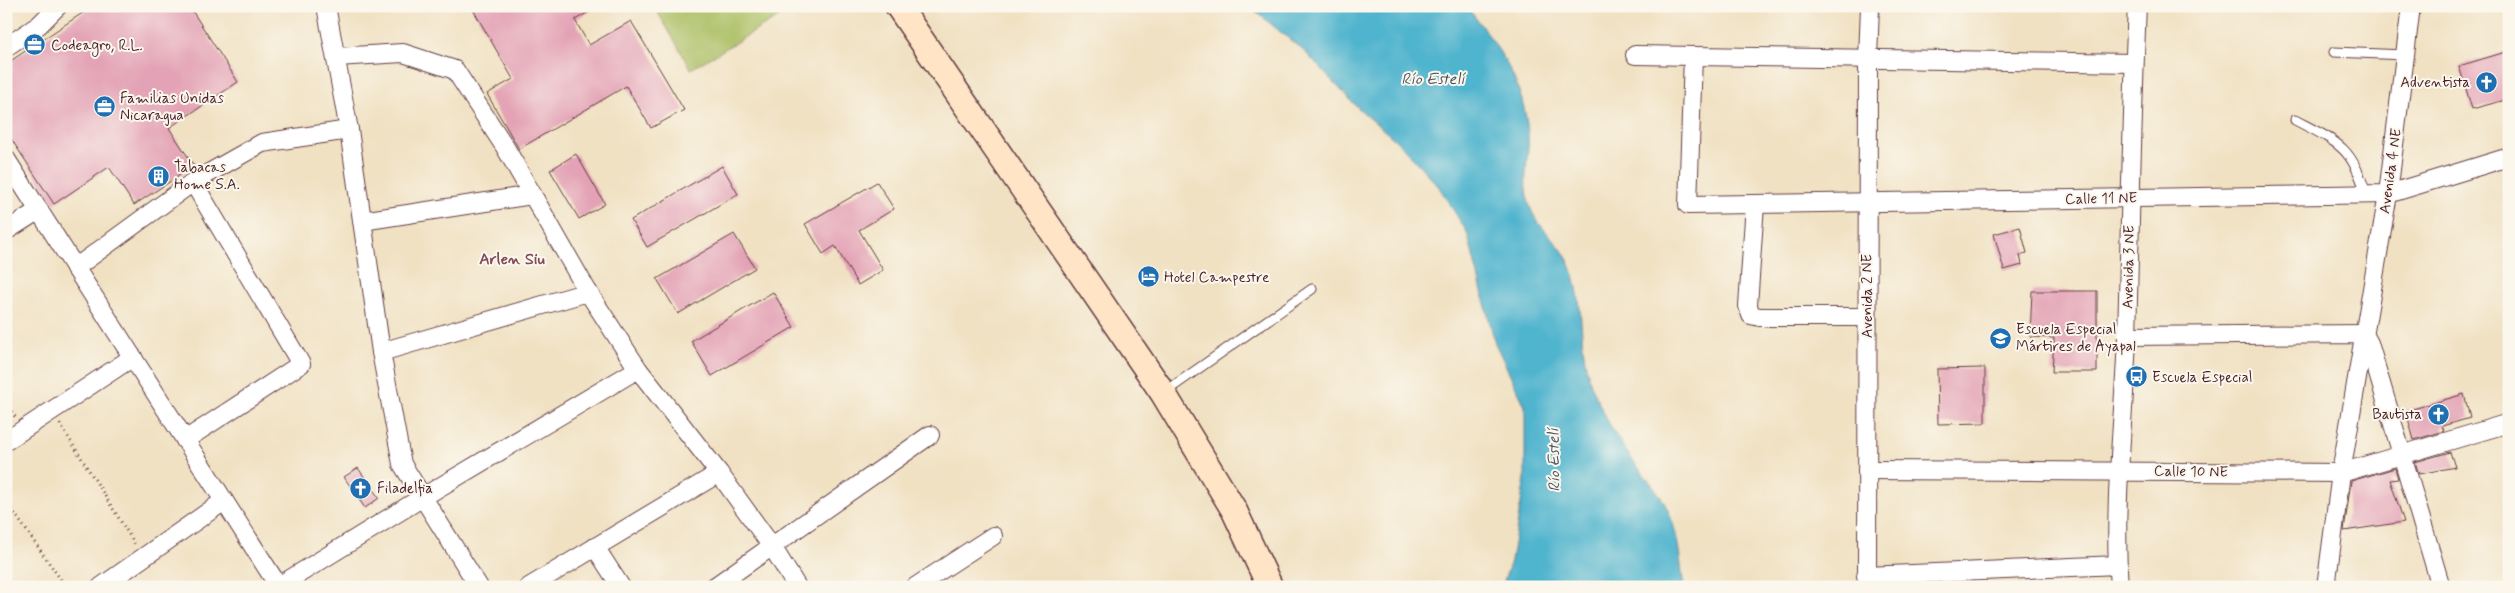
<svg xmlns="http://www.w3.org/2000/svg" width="2515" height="593" viewBox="0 0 2515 593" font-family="Mynerve,sans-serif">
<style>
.green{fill:#a9bd61;stroke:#7a6e46}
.water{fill:#4fb4ce;stroke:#4c6a7c}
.building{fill:#e3a2b5}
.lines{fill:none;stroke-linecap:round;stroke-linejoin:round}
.lane-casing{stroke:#633c42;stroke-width:11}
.street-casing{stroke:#633c42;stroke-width:20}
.secondary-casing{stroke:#633c42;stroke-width:28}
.path{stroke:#633c42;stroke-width:3;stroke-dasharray:1 4;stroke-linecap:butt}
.lane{stroke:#fff;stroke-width:9}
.street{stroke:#fff;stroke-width:18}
.secondary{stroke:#ffe4c6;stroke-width:25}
.labels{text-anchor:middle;stroke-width:4;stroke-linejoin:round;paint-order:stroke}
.poi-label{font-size:15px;fill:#4a1f2b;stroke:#fbf7ec;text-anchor:start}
.street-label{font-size:15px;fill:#4a1f2b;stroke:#fbf7ec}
.water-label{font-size:16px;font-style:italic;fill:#4c5364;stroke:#fbf7ec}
.neighbourhood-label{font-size:16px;font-weight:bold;fill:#804d5b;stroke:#fbf7ec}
</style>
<rect width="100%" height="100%" fill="#fbf7ec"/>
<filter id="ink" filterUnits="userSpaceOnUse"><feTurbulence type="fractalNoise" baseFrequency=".02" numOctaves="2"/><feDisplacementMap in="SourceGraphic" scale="10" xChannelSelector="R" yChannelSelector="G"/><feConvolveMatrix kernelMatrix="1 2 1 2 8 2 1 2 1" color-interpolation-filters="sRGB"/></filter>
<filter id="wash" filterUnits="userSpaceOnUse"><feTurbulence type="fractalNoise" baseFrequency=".0096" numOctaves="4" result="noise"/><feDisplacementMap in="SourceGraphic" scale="20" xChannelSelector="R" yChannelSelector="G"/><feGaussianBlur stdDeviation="1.12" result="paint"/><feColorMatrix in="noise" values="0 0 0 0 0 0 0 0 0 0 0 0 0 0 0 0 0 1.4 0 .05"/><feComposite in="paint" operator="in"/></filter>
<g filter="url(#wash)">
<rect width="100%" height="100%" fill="#f0e1c2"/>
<!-- green -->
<path class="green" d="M654 6H797L691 69Z"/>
<!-- water -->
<path class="water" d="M1249 6H1466C1497 44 1524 82 1528 133 1530 158 1521 178 1529 204 1536 228 1559 240 1569 262 1586 300 1577 345 1591 384 1602 413 1618 442 1637 466 1649 481 1662 495 1669 513 1679 535 1680 563 1684 587H1502L1511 561 1525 479V406L1495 343 1467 232 1439 187 1401 145 1357 107 1305 52Z"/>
<g id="blocks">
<!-- building -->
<g class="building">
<path d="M93 6H189L238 82 169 128 194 166 134 205 109 167 54 204 6 131V64Z"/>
<path d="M471 6H599L575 20 589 45 631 21 684 110 651 128 626 86 519 149 487 94 513 79Z"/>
<path d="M2509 51V99L2472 109 2459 66Z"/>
<path d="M576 154 605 204 579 219 550 170Z"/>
<path d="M722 166 738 194 647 247 631 220Z"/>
<path d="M877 182 894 209 859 230 883 270 858 285 835 246 823 254 805 224Z"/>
<path d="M2020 227 2027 253 2020 255 2022 265 2004 270 1994 234Z"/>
<path d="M734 234 755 268 678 314 657 279Z"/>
<path d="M2032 291H2097V372H2052L2054 338 2030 337Z"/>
<path d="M773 292 794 327 712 376 691 341Z"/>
<path d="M1985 368V423L1938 424 1937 369Z"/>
<path d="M2464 394 2470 418 2442 426 2444 431 2414 440 2406 411Z"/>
<path d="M2450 452 2455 467 2419 474 2415 462Z"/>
<path d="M358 468 379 498 365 508 344 477Z"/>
<path d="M2395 468 2398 479 2390 480 2404 522 2344 531 2351 481Z"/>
</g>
</g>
</g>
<g filter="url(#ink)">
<use href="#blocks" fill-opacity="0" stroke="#633c42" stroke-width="1"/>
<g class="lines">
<defs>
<g id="lane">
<path d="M2334 52 2405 55"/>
<path d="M2295 120C2337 142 2352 146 2366 194"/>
<path d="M1165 392 1312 289"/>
</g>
<g id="street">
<path d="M326 6 349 130 381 352 402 464 479 587"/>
<path d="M6 47 39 25 58 6"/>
<path d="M1635 55 2134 63"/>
<path d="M1693 56 1688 205 2388 194 2509 157"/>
<path d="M336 57 403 53 455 70 505 147 588 292 638 369 719 473 773 548 797 587"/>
<path d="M6 159 279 587"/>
<path d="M1755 204 1748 306 1751 315 1760 317H1867"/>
<path d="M362 221 532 195"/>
<path d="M6 231 39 210"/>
<path d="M75 268 193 182 262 143 349 130"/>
<path d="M2127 336 2364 334 2369 343 2441 587"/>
<path d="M381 352 588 292"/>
<path d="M185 440 301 364 193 182"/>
<path d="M6 441 133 357"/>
<path d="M1867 470 2341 473 2509 423"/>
<path d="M595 547 621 587"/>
<path d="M1866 576 2118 565"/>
<path d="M279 586 423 497 638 369"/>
<path d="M101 587 224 501"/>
<path d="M529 587 719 473"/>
<path d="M714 587 930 435"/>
<path d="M915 587 993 536"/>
<path d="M1867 587 1868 59 1870 6"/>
<path d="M2119 587C2113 503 2124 420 2127 336 2130 226 2132 116 2137 6"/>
<path d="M2326 587 2341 473 2388 194 2411 6"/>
</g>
<path id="secondary" d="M898 6 1163 393 1234 510 1270 587"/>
</defs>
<!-- lane casing -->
<use href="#lane" class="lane-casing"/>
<!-- street casing -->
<use href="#street" class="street-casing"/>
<!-- secondary casing -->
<use href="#secondary" class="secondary-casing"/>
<!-- path -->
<g class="path">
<path d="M6 403 15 417"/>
<path d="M60 424 135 544"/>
<path d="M6 501 66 587"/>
</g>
<!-- lane -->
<use href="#lane" class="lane"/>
<!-- street -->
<use href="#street" class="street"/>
<!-- secondary -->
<use href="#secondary" class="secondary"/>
</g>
</g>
<!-- icons -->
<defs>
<symbol id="office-disc" viewBox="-11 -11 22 22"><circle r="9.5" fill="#1f6fb2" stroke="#fbf7ec"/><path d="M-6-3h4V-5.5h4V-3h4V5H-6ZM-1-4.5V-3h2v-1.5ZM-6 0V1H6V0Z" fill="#fff"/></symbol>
<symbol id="church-disc" viewBox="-11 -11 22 22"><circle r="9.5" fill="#1f6fb2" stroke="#fbf7ec"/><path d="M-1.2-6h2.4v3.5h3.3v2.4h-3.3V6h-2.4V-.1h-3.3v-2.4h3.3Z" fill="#fff"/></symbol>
<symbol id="building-disc" viewBox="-11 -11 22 22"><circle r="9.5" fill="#1f6fb2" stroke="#fbf7ec"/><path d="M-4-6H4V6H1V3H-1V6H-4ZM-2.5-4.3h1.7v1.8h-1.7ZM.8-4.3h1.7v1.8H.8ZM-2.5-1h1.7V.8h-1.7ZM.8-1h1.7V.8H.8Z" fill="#fff"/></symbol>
<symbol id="hotel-disc" viewBox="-11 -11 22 22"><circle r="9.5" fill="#1f6fb2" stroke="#fbf7ec"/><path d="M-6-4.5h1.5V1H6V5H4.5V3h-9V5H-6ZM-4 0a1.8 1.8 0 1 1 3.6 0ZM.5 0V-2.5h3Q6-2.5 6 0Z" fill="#fff"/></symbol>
<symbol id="school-disc" viewBox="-11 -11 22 22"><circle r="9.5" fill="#1f6fb2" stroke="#fbf7ec"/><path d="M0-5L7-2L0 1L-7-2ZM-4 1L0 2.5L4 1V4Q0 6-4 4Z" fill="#fff"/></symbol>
<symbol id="bus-disc" viewBox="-11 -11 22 22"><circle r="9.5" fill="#1f6fb2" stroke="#fbf7ec"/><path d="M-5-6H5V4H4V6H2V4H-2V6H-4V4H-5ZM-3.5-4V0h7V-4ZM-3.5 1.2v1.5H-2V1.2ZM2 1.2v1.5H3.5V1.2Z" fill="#fff"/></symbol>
</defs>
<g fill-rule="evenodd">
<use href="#office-disc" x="22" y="32" width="25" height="25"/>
<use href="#church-disc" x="2474" y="70" width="25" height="25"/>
<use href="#office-disc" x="92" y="94" width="25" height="25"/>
<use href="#building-disc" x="146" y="164" width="25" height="25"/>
<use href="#hotel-disc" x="1136" y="264" width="25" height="25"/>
<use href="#school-disc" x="1988" y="326" width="25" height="25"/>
<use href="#bus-disc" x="2124" y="364" width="25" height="25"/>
<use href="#church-disc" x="2426" y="402" width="25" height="25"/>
<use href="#church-disc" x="348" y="476" width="25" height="25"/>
</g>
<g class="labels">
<!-- poi labels -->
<g class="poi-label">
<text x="51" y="50">Codeagro, R.L.</text>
<text x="2470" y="87" text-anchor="end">Adventista</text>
<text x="120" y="103">Familias Unidas<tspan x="120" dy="17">Nicaragua</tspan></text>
<text x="174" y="172">Tabacas<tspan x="174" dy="17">Home S.A.</tspan></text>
<text x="1164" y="282">Hotel Campestre</text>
<text x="2016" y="334">Escuela Especial<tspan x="2016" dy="17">Mártires de Ayapal</tspan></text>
<text x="2152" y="382">Escuela Especial</text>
<text x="2422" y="419" text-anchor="end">Bautista</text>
<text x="377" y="493">Filadelfia</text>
</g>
<!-- street labels -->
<g class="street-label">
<text transform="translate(2390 171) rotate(-82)" y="5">Avenida 4 NE</text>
<text transform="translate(2101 198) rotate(-1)" y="5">Calle 11 NE</text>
<text transform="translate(2128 267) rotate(-89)" y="5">Avenida 3 NE</text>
<text transform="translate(1867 296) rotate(-90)" y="5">Avenida 2 NE</text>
<text transform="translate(2191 471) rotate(1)" y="5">Calle 10 NE</text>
</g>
<!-- water labels -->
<g class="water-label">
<text x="1433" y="84">Río Estelí</text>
<text transform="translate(1553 460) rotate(-91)" y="6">Río Estelí</text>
</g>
<!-- neighbourhood labels -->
<g class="neighbourhood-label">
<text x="512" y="264">Arlen Siu</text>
</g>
</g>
<!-- margin -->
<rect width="2515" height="593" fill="none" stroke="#fbf7ec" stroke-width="25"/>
</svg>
